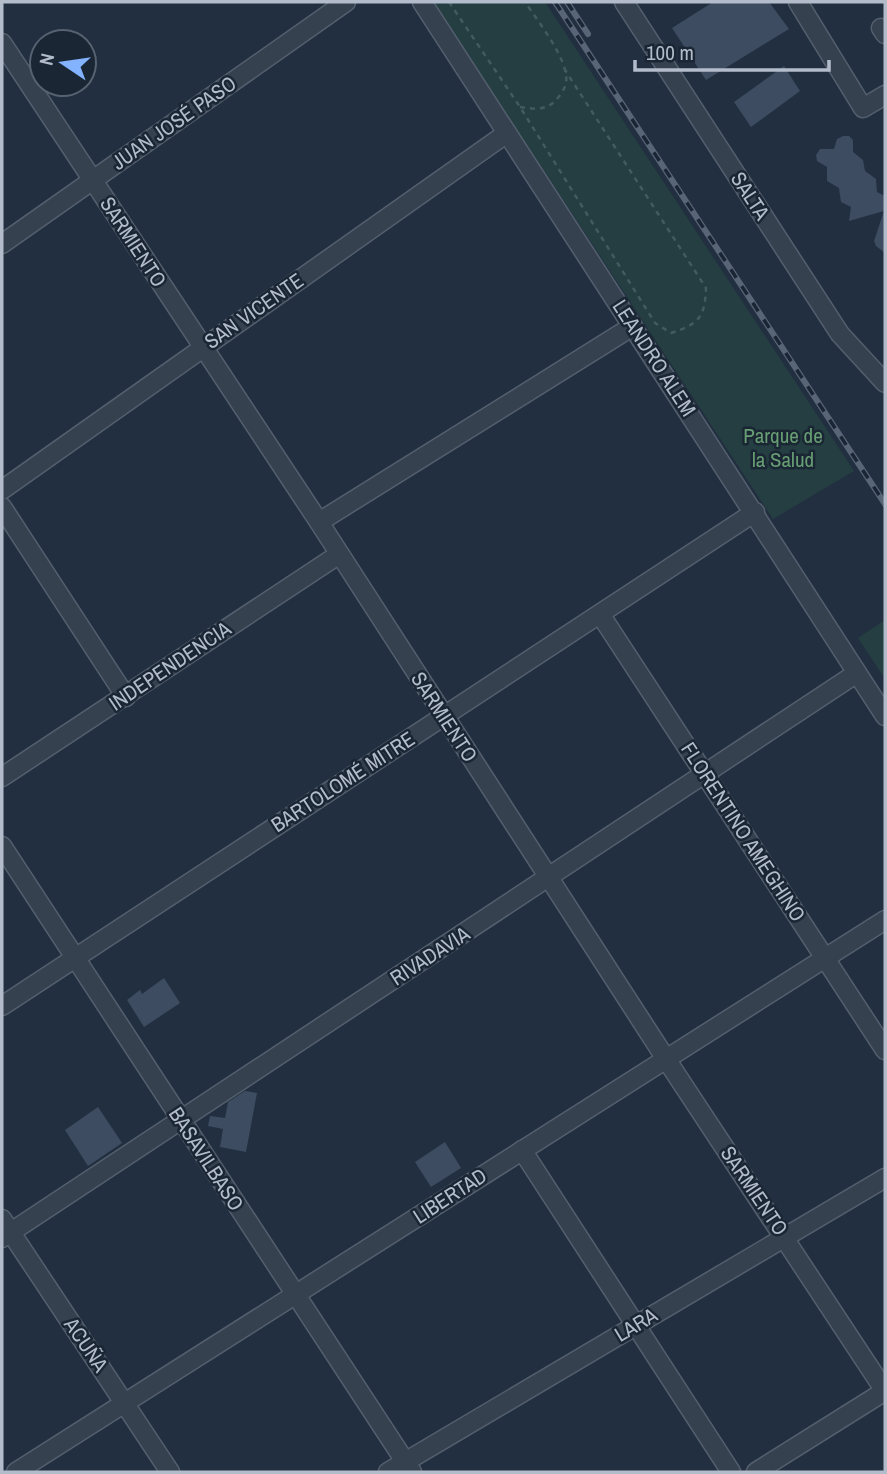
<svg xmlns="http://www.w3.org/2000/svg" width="887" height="1474" viewBox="0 0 887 1474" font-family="'Archivo Narrow',sans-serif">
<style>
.green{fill:#243e41}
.building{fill:#3d4c60}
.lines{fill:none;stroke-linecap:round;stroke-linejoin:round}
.minor-casing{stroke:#545f6e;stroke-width:21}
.path{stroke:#425b5e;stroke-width:2.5;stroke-dasharray:5 5;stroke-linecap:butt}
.minor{stroke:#364150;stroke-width:18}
.rail-casing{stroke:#586577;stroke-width:6}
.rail{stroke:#1b2635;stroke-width:3.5;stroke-dasharray:10;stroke-linecap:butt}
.labels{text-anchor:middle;stroke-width:5;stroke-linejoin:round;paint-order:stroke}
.street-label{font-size:21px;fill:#b2bccb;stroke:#1b2635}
.park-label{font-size:21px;fill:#679e73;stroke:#1b2635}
</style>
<rect width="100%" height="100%" fill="#222f40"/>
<!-- green -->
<g class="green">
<path d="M433 2H545L854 471 773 519Z"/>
<path d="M885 620V679L858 638Z"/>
</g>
<!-- building -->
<g class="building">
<path d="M713 2H769L789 29 706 80 672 28Z"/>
<path d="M784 66 800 91 751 127 734 102Z"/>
<path d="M843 136H849L853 140V152L863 160 865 171 876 179 877 192 885 196V253L876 246 874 241 884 211 849 221 851 207 841 202 839 188 827 181V167L817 161 816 155 820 149H834L837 139Z"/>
<path d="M164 978 180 1003 144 1027 127 1000 140 990 142 994Z"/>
<path d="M245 1091 257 1093 246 1152 220 1147 223 1129 208 1126 210 1116 225 1118 228 1102Z"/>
<path d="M98 1107 122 1143 88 1166 65 1130Z"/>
<path d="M445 1142 461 1168 431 1187 415 1162Z"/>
</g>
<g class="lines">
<defs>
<g id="minor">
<path d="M422 2 885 716"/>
<path d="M624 2 840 334 885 383"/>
<path d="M798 2 863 108 885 95"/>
<path d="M881 28 885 34"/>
<path d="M2 43 319 522 666 1059 885 1391"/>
<path d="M2 244 346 2"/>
<path d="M2 490 507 133"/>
<path d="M2 507 126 697"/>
<path d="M319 522 633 326"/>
<path d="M600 614 885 1050"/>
<path d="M2 777 338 555"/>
<path d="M2 846 412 1472"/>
<path d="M2 1006 755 512"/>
<path d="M522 1150 731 1472"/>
<path d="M2 1219 170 1472"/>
<path d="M2 1238 857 673"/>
<path d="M16 1472 885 920"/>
<path d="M388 1472 885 1178"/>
<path d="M756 1472 885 1391"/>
</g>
</defs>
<!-- minor casing -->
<use href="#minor" class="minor-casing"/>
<!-- path -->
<g class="path">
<path d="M449 2 520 107 655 323 671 333C699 324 705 317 706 288L565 70"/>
<path d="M520 107C533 109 545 111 555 101 559 97 565 89 566 83 570 61 537 20 525 2"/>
</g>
<!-- minor -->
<use href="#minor" class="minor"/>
<defs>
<g id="rail">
<path d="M555 2 885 504"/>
<path d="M567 2 588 34"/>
</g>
</defs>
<!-- rail casing -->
<use href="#rail" class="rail-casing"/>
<!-- rail -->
<use href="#rail" class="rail"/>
</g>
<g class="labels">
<!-- street labels -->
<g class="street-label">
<text transform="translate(174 123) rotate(-35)" y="7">JUAN JOSÉ PASO</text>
<text transform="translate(750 196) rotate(57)" y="7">SALTA</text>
<text transform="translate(133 242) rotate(57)" y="7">SARMIENTO</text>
<text transform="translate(254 311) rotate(-35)" y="7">SAN VICENTE</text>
<text transform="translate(654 358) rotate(57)" y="7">LEANDRO ALEM</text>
<text transform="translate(170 666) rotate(-34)" y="7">INDEPENDENCIA</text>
<text transform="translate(444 717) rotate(57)" y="7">SARMIENTO</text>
<text transform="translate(343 782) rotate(-33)" y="7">BARTOLOMÉ MITRE</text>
<text transform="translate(743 832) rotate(57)" y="7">FLORENTINO AMEGHINO</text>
<text transform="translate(430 956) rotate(-33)" y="7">RIVADAVIA</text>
<text transform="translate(206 1159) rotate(57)" y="7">BASAVILBASO</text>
<text transform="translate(754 1191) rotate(56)" y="7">SARMIENTO</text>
<text transform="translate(450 1196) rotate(-33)" y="7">LIBERTAD</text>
<text transform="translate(636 1325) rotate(-31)" y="7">LARA</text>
<text transform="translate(86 1345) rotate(56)" y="7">ACUÑA</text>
</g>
<!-- park labels -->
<g class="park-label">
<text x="783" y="443">Parque de<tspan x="783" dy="24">la Salud</tspan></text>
</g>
</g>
<!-- border -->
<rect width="887" height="1474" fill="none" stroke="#b2bccb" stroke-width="7"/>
<!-- north arrow -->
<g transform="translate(63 63) rotate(283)"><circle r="33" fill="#1b2635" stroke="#576271" stroke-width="2"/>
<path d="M0-5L12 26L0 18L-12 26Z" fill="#83b3ff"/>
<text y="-10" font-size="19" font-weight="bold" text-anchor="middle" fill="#b2bccb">N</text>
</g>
<!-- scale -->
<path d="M635 60v10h194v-10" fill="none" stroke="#b2bccb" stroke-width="3.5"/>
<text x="646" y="60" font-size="21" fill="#b2bccb" stroke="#1b2635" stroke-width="5" paint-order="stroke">100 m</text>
</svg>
